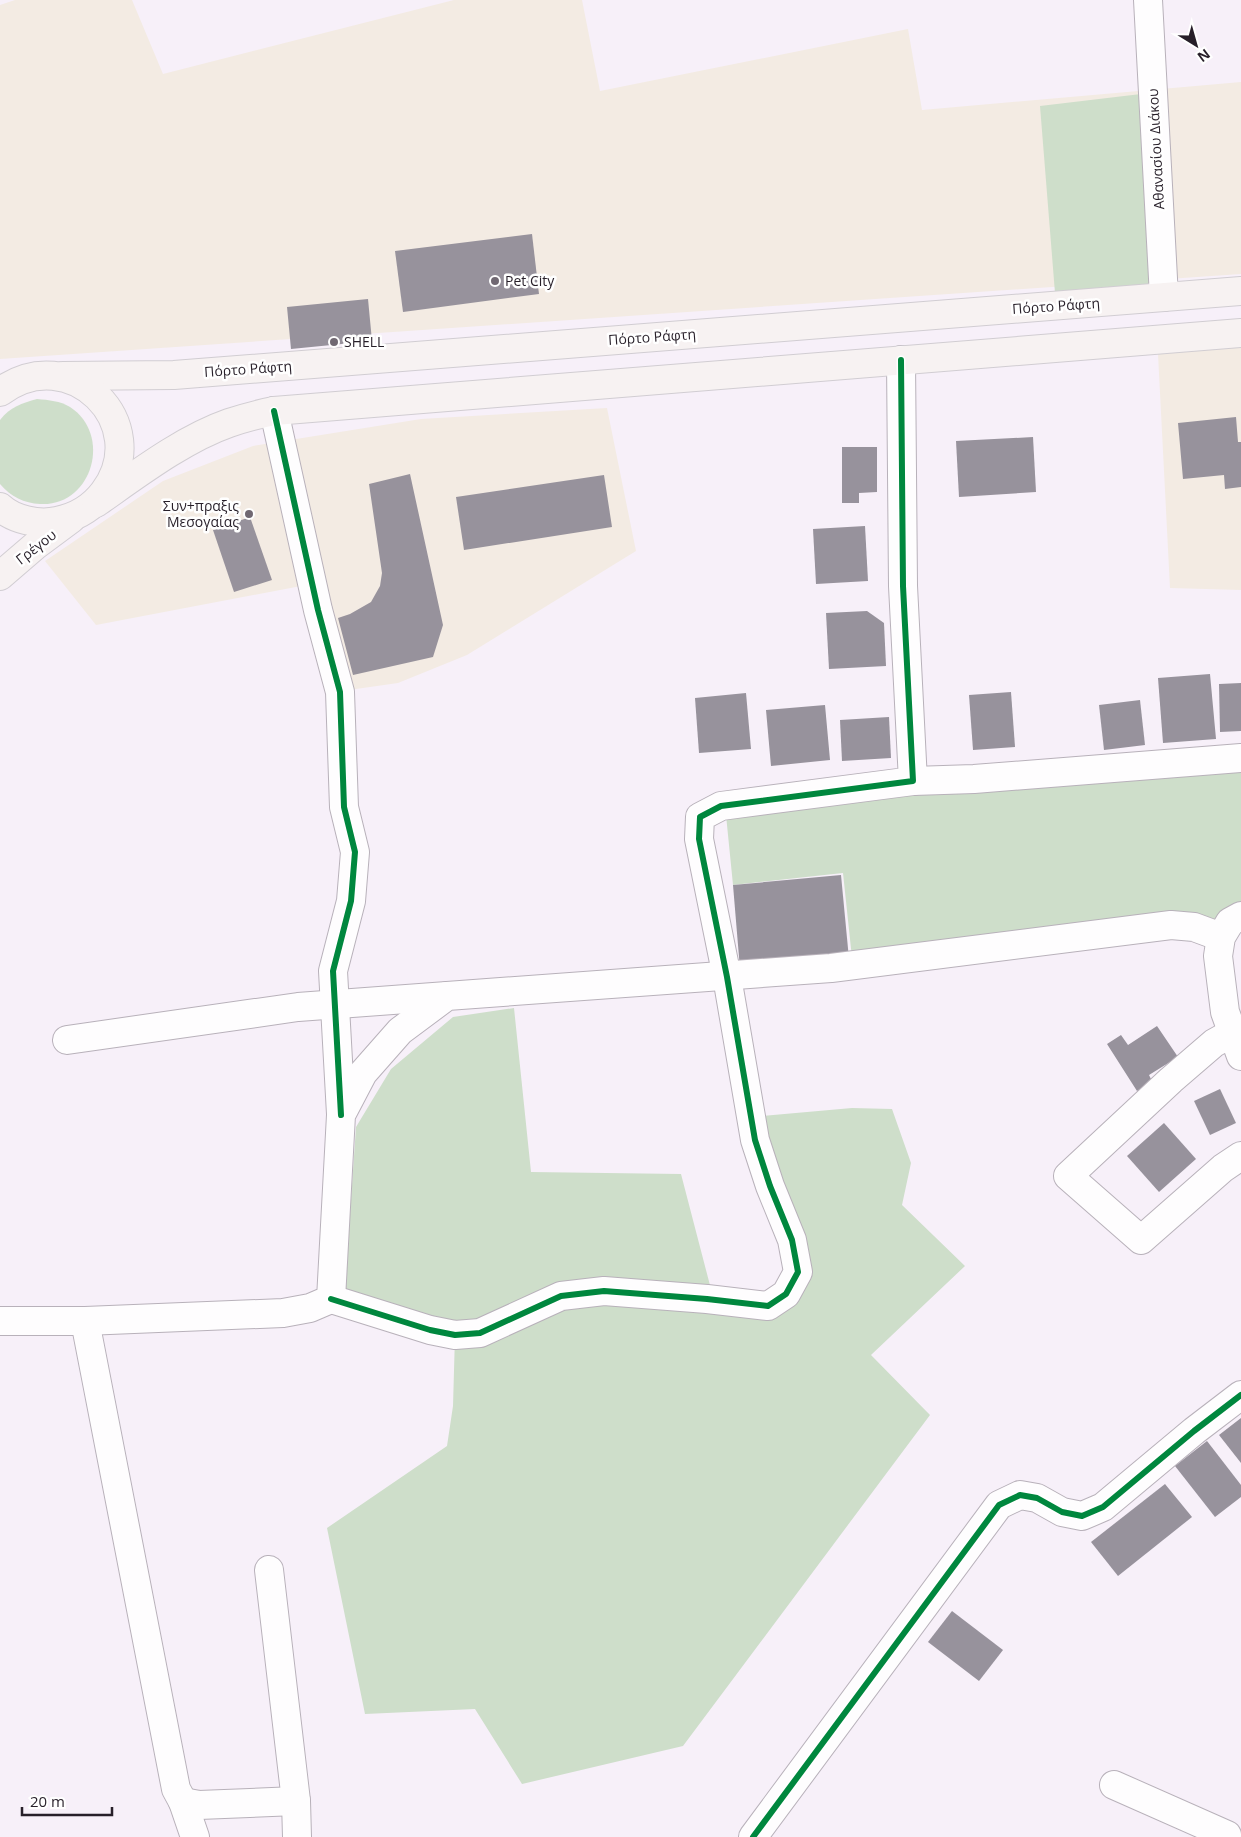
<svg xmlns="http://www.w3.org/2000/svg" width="1241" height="1837" viewBox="0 0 1241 1837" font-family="'Open Sans',sans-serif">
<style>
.commercial{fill:#f3ebe3}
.green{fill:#cedeca}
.building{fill:#97929c}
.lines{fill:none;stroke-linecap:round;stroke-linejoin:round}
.minor-casing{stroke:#b8b1ba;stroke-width:30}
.major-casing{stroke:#d1cdd2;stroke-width:30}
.minor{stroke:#fefdfe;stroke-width:28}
.major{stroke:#f7f2f2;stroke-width:28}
.cycleway-casing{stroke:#fff;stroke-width:9}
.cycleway{stroke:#00873e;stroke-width:6}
.poi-dot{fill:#706872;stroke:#fff;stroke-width:2}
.labels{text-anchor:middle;stroke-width:5;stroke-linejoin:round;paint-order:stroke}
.street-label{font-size:14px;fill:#271f29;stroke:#fff}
.poi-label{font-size:14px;fill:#271f29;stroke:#fff;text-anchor:start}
</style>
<rect width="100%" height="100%" fill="#f7f0f9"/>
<!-- commercial -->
<g class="commercial">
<path d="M15 0H132L163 74 454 0H582L600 91 908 29 922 110 1241 82V274L0 359V5Z"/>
<path d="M1241 347V590L1170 588 1158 354Z"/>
<path d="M607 408 636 551 467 655 398 683 349 690 322 582 96 625 45 561 163 481 253 446 421 419Z"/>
</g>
<!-- green -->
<g class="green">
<path d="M1141 94 1154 286 1055 293 1040 106Z"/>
<path d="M37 399C49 400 60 401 70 407 113 435 92 507 40 504 24 503 11 497 0 484V420C10 407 22 403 37 399Z"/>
<path d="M1241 760V916L852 958 843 873 733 885 726 815Z"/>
<path d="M514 1008 531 1172 681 1174 712 1293H792L751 1117 852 1108 892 1109 911 1163 902 1205 965 1266 871 1355 930 1415 683 1746 522 1784 475 1709 365 1714 327 1528 447 1446 453 1406 455 1335 344 1303 356 1127 391 1069 453 1017Z"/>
</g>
<!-- building -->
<g class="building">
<path d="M532 234 539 294 403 312 395 251Z"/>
<path d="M368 299 372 341 291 349 287 307Z"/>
<path d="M1236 417 1238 442H1241V487L1225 489 1224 475 1183 479 1178 423Z"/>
<path d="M1033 437 1036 492 959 497 956 441Z"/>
<path d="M842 447H877V492L859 493V503H842Z"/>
<path d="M410 474 443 625 433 657 353 675 338 618 350 614 371 602 380 586 382 573 369 484Z"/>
<path d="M604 475 612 527 464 550 456 497Z"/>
<path d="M250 517 272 580 234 592 213 530Z"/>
<path d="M865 526 868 581 816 584 813 529Z"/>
<path d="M867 611 884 623 886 666 829 669 826 613Z"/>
<path d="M1210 674 1216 739 1163 743 1158 678Z"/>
<path d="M1241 683V731L1220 732 1219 684Z"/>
<path d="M1011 692 1015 747 973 750 969 695Z"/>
<path d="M746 693 751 749 699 753 695 698Z"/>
<path d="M1140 700 1145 745 1104 750 1099 705Z"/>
<path d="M825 705 830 760 771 766 766 710Z"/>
<path d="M889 717 891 758 842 761 840 720Z"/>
<path d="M841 875 849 959 740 969 733 885Z"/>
<path d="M1157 1026 1178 1057 1149 1075 1152 1081 1137 1091 1107 1044 1121 1035 1128 1045Z"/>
<path d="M1220 1089 1236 1123 1210 1135 1194 1101Z"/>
<path d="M1164 1123 1196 1159 1159 1192 1127 1156Z"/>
<path d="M1241 1418V1463L1219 1435Z"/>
<path d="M1207 1441 1241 1485V1497L1215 1517 1175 1466Z"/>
<path d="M1165 1484 1192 1517 1118 1576 1091 1542Z"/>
<path d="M952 1611 1003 1650 979 1681 928 1642Z"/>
</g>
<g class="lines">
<defs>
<g id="minor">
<path d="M1148 0 1164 297"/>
<path d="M274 411 318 610 340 692 344 807 355 852 351 901 333 971 341 1114"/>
<path d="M913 781 974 779 1241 758"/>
<path d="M1241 916 1230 922 1221 937 1218 956 1225 1012 1241 1056"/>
<path d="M1232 1033 1214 1043 1171 1080 1068 1176 1141 1240 1223 1168 1241 1156"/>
<path d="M67 1040 298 1007 447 996"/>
<path d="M331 1299 430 1330 455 1335 480 1333 561 1296 604 1291 707 1299 768 1306 786 1294 798 1272 792 1240 770 1186 755 1140 727 977 699 839 700 817 721 806 913 781 903 586 901 360"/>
<path d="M0 1321H85L283 1313 310 1308 331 1299 341 1115 363 1073 400 1031 447 996 831 968 1171 925 1194 927 1221 937"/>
<path d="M85 1321 176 1789 183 1802 195 1837"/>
<path d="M269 1570 296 1801 297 1837"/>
<path d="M1114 1785 1227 1835 1226 1837"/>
<path d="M183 1802 199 1805 296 1801"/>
<path d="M753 1837 999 1505 1020 1495 1037 1498 1062 1512 1082 1516 1103 1507 1194 1431 1241 1395"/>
</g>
<g id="major">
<path d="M63 376 174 375 1241 291"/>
<path d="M0 392C70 339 155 424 104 492 92 508 77 517 57 521 39 525 14 520 0 507"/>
<path d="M96 503C136 475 183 439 229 423 244 418 259 414 274 411L1241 333"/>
<path d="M0 576 36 545 71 519"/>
</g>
</defs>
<!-- minor casing -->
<use href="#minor" class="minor-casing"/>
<!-- major casing -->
<use href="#major" class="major-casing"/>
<!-- minor -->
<use href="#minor" class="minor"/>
<!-- major -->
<use href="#major" class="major"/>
<defs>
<g id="cycleway">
<path d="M274 411 318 610 340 692 344 807 355 852 351 901 333 971 341 1115"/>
<path d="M331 1299 430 1330 455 1335 480 1333 561 1296 604 1291 707 1299 768 1306 786 1294 798 1272 792 1240 770 1186 755 1140 727 977 699 839 700 817 721 806 913 781 903 586 901 360"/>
<path d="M753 1837 999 1505 1020 1495 1037 1498 1062 1512 1082 1516 1103 1507 1194 1431 1241 1395"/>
</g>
</defs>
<!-- cycleway casing -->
<use href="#cycleway" class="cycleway-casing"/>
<!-- cycleway -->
<use href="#cycleway" class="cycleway"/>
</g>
<!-- markers -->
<g class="poi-dot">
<circle cx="495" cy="281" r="5"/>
<circle cx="334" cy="342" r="5"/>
<circle cx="249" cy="514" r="5"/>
</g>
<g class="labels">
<!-- street labels -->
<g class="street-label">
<text transform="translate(1156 149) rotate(-93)" y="5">Αθανασίου Διάκου</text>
<text transform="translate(1056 306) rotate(-4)" y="5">Πόρτο Ράφτη</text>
<text transform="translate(652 337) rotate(-4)" y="5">Πόρτο Ράφτη</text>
<text transform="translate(248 369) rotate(-4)" y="5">Πόρτο Ράφτη</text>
<text transform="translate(36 547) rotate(-38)" y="5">Γρέγου</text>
</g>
<!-- poi labels -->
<g class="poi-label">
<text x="505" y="286">Pet City</text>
<text x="344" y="347">SHELL</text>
<text x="239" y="511" text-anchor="end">Συν+πραξις<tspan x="239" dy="16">Μεσογαίας</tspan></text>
</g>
</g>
<!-- north arrow -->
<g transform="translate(1196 45) rotate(143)" stroke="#ffffff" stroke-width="4" paint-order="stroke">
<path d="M0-4L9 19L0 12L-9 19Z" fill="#271f29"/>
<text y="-8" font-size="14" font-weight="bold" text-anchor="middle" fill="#271f29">N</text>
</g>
<!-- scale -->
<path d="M22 1807v8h90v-8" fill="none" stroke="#271f29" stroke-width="2.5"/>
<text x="30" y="1807" font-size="15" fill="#271f29" stroke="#ffffff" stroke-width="4" paint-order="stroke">20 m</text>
</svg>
